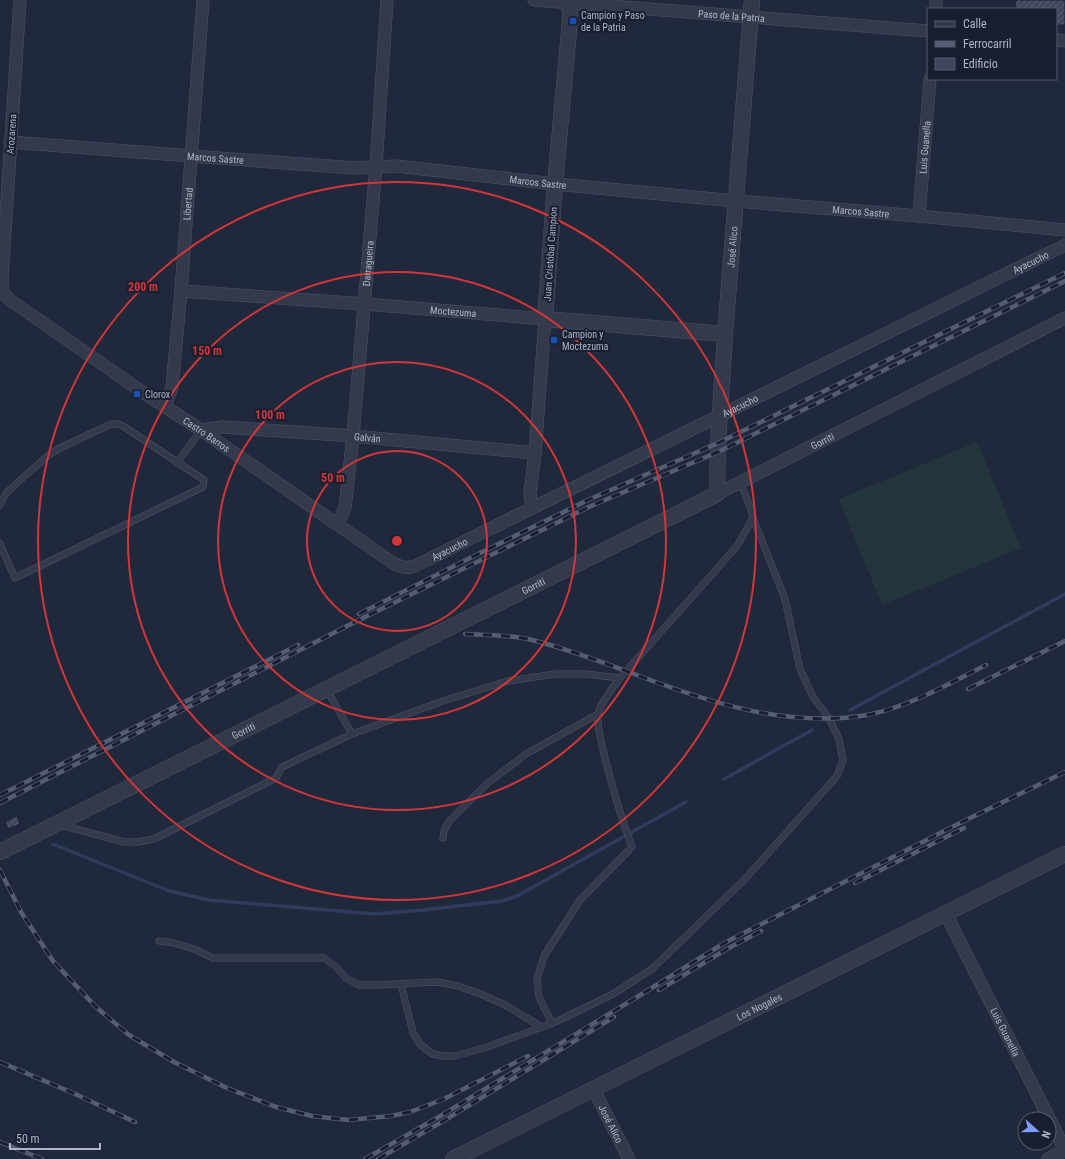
<svg xmlns="http://www.w3.org/2000/svg" width="1065" height="1159" viewBox="0 0 1065 1159" font-family="'Roboto Condensed',sans-serif">
<style>
.pitch{fill:#22363c}
.lines{fill:none;stroke-linecap:round;stroke-linejoin:round}
.stream{stroke:#2f3c60;stroke-width:3.5}
.building{fill:url(#building-hatch);stroke:#1b2132}
.service-casing{stroke:#4f5566;stroke-width:7}
.minor-casing{stroke:#4f5566;stroke-width:13}
.tertiary-casing{stroke:#4f5566;stroke-width:16}
.service{stroke:#343a4c;stroke-width:6}
.minor{stroke:#343a4c;stroke-width:12}
.tertiary{stroke:#343a4c;stroke-width:15}
.rail-casing{stroke:#555d73;stroke-width:4.5}
.rail{stroke:#191f30;stroke-width:3;stroke-dasharray:9;stroke-linecap:butt}
.ring{fill:none;stroke:#d23638;stroke-width:2}
.transit-dot{fill:#1a4fb4;stroke:#191f30;stroke-width:1.5}
.labels{text-anchor:middle;stroke-width:4;stroke-linejoin:round;paint-order:stroke}
.poi-label{font-size:10px;fill:#afb5c8;stroke:#191f30;text-anchor:start}
.street-label{font-size:10px;fill:#afb5c8;stroke:#191f30}
.centre{fill:#d23638;stroke:#191f30;stroke-width:2}
.ring-label{font-size:12px;text-anchor:middle;font-weight:bold;fill:#d23638;stroke:#191f30;stroke-width:4;stroke-linejoin:round;paint-order:stroke}
</style>
<defs>
<pattern id="building-hatch" width="6" height="6" patternUnits="userSpaceOnUse"><rect width="6" height="6" fill="#3e475e"/><path d="M-1 1l2-2M0 6l6-6M5 7l2-2" fill="none" stroke="#575f74"/></pattern>
</defs>
<rect width="100%" height="100%" fill="#20283b"/>
<!-- pitch -->
<path class="pitch" d="M977 442 1021 548 882 605 839 499Z"/>
<g class="lines">
<!-- stream -->
<g class="stream">
<path d="M850 710 1065 594"/>
<path d="M724 779 812 730"/>
<path d="M53 844 169 891 209 900 373 914 423 910 502 901 517 896 686 802"/>
</g>
</g>
<!-- building -->
<g class="building">
<path d="M1016 0H1065V25H1056V9H1015Z"/>
<path d="M17 816 20 824 8 829 5 822Z"/>
</g>
<g class="lines">
<defs>
<g id="service">
<path d="M177 463 201 430"/>
<path d="M0 505 6 493 46 457 58 449 111 424H118L123 426 204 480 203 487 15 578 0 544"/>
<path d="M620 678 737 546 753 518 751 509 740 482"/>
<path d="M327 690 352 734"/>
<path d="M61 825 124 842H138L154 839 276 778 282 767 352 734 443 701 508 681 555 674H585L620 678C614 686 600 703 598 714 597 722 601 742 603 750 611 783 620 815 632 847L580 900 544 956 537 979 539 997 552 1023"/>
<path d="M443 838 444 831 448 823 454 816 488 783 526 754 598 714"/>
<path d="M159 941 174 943 194 949 213 958H324L335 966 346 978 359 985H377L437 982 458 986 483 995 505 1005 542 1027 562 1019 613 994 652 969 745 879 837 776 843 760 839 739 829 718 813 697 800 669 785 599 753 518"/>
<path d="M401 984 413 1033 420 1044 427 1050 433 1054 444 1056H455L487 1047 542 1027"/>
</g>
<g id="minor">
<path id="s1" d="M20 0 2 277V292L10 300 141 391 201 430 393 563C402 567 405 569 415 566L1065 245"/>
<path id="s2" d="M534 0 928 31"/>
<path d="M936 9V0"/>
<path d="M1056 40 1065 41"/>
<path id="s3" d="M10 142 191 156 355 168 396 166 555 184 736 201 919 216 1065 230"/>
<path id="s4" d="M919 216 930 79"/>
<path id="s5" d="M181 291 365 304 545 319 535 453 530 493 532 508"/>
<path id="s6" d="M165 406 172 387 181 291 203 0"/>
<path id="s7" d="M201 430 223 427 353 436 535 453"/>
<path id="s8" d="M717 494 1065 318"/>
<path id="s9" d="M338 525 345 508 353 436 376 166 387 0"/>
<path id="s10" d="M946 914 1065 1150"/>
<path id="s11" d="M593 1088 629 1159"/>
<path d="M1048 1159 1065 1150"/>
</g>
<g id="tertiary">
<path d="M570 0V20L555 184 545 319 725 334"/>
<path id="s12" d="M0 852 717 494 718 443 725 334 752 0"/>
<path id="s13" d="M453 1159C656 1056 862 957 1065 854"/>
</g>
</defs>
<!-- service casing -->
<use href="#service" class="service-casing"/>
<!-- minor casing -->
<use href="#minor" class="minor-casing"/>
<!-- tertiary casing -->
<use href="#tertiary" class="tertiary-casing"/>
<!-- service -->
<use href="#service" class="service"/>
<!-- minor -->
<use href="#minor" class="minor"/>
<!-- tertiary -->
<use href="#tertiary" class="tertiary"/>
<defs>
<g id="rail">
<path d="M359 614 462 562 588 500 718 443 1065 273"/>
<path d="M465 634C486 635 508 635 528 639 562 647 593 659 626 671 702 700 784 729 867 715 909 707 948 684 986 665"/>
<path d="M968 689 1065 641"/>
<path d="M0 795 298 645"/>
<path d="M0 803 353 623 591 506 718 452 1065 281"/>
<path d="M0 870 21 912 53 961 96 1007 129 1035 174 1062 227 1088 276 1107 312 1116 348 1120 391 1116 410 1112 444 1099 528 1056"/>
<path d="M855 883 964 828"/>
<path d="M659 990 727 949 761 931"/>
<path d="M0 1062 73 1093 135 1122"/>
<path d="M0 1142 42 1159"/>
<path d="M365 1159 442 1115 629 1002 726 942 962 822 1065 772"/>
<path d="M378 1159 445 1120 614 1017"/>
</g>
</defs>
<!-- rail casing -->
<use href="#rail" class="rail-casing"/>
<!-- rail -->
<use href="#rail" class="rail"/>
</g>
<!-- distance rings -->
<g class="ring">
<circle cx="397" cy="541" r="90"/>
<circle cx="397" cy="541" r="179"/>
<circle cx="397" cy="541" r="269"/>
<circle cx="397" cy="541" r="359"/>
</g>
<!-- markers -->
<g class="transit-dot">
<rect x="569" y="17" width="8" height="8" rx="2"/>
<rect x="550" y="336" width="8" height="8" rx="2"/>
<rect x="133" y="390" width="8" height="8" rx="2"/>
</g>
<g class="labels">
<!-- poi labels -->
<g class="poi-label">
<text x="581" y="19">Campion y Paso<tspan x="581" dy="12">de la Patria</tspan></text>
<text x="562" y="338">Campion y<tspan x="562" dy="12">Moctezuma</tspan></text>
<text x="145" y="398">Clorox</text>
</g>
<!-- street labels -->
<g class="street-label">
<text dy="4" stroke="none"><textPath href="#s2" startOffset="198">Paso de la Patria</textPath></text>
<text transform="translate(11 134) rotate(-86)" y="4">Arozarena</text>
<text dy="4" stroke="none"><textPath href="#s4" startOffset="69">Luis Guanella</textPath></text>
<text dy="4" stroke="none"><textPath href="#s3" startOffset="206">Marcos Sastre</textPath></text>
<text dy="4" stroke="none"><textPath href="#s3" startOffset="530">Marcos Sastre</textPath></text>
<text dy="4" stroke="none"><textPath href="#s6" startOffset="204">Libertad</textPath></text>
<text dy="4" stroke="none"><textPath href="#s3" startOffset="854">Marcos Sastre</textPath></text>
<text dy="4" stroke="none"><textPath href="#s12" startOffset="1049">José Alico</textPath></text>
<text transform="translate(550 254) rotate(-86)" y="4">Juan Cristóbal Campion</text>
<text dy="4" stroke="none"><textPath href="#s1" startOffset="1478">Ayacucho</textPath></text>
<text dy="4" stroke="none"><textPath href="#s9" startOffset="264">Darragueira</textPath></text>
<text dy="4" stroke="none"><textPath href="#s5" startOffset="273">Moctezuma</textPath></text>
<text dy="4" stroke="none"><textPath href="#s1" startOffset="1154">Ayacucho</textPath></text>
<text dy="4" stroke="none"><textPath href="#s1" startOffset="542">Castro Barros</textPath></text>
<text dy="4" stroke="none"><textPath href="#s7" startOffset="167">Galván</textPath></text>
<text dy="4" stroke="none"><textPath href="#s8" startOffset="118">Gorriti</textPath></text>
<text dy="4" stroke="none"><textPath href="#s1" startOffset="830">Ayacucho</textPath></text>
<text dy="4" stroke="none"><textPath href="#s12" startOffset="596">Gorriti</textPath></text>
<text dy="4" stroke="none"><textPath href="#s12" startOffset="272">Gorriti</textPath></text>
<text dy="4" stroke="none"><textPath href="#s13" startOffset="342">Los Nogales</textPath></text>
<text dy="4" stroke="none"><textPath href="#s10" startOffset="132">Luis Guanella</textPath></text>
<text dy="4" stroke="none"><textPath href="#s11" startOffset="40">José Alico</textPath></text>
</g>
</g>
<circle cx="397" cy="541" r="6" class="centre"/>
<g class="ring-label">
<text x="143" y="291">200 m</text>
<text x="207" y="355">150 m</text>
<text x="270" y="419">100 m</text>
<text x="333" y="482">50 m</text>
</g>
<!-- legend -->
<rect x="927" y="8" width="130" height="72" fill="#191f30" stroke="#555b6d"/>
<rect x="935" y="21" width="20" height="6" fill="#343a4c" stroke="#555b6d"/>
<text x="963" y="28" font-size="12" fill="#afb5c8">Calle</text>
<rect x="935" y="41" width="20" height="6" fill="#555d73" stroke="#555b6d"/>
<text x="963" y="48" font-size="12" fill="#afb5c8">Ferrocarril</text>
<rect x="935" y="58" width="20" height="12" fill="#3e475e" stroke="#555b6d"/>
<text x="963" y="68" font-size="12" fill="#afb5c8">Edificio</text>
<!-- north arrow -->
<g transform="translate(1037 1131) rotate(111)"><circle r="19" fill="#191f30" stroke="#555b6d"/>
<path d="M0-3L7 15L0 10L-7 15Z" fill="#7c9cff"/>
<text y="-6" font-size="11" font-weight="bold" text-anchor="middle" fill="#afb5c8">N</text>
</g>
<!-- scale -->
<path d="M10 1143v6h90v-6" fill="none" stroke="#afb5c8" stroke-width="2"/>
<text x="16" y="1143" font-size="12" fill="#afb5c8" stroke="#191f30" stroke-width="3" paint-order="stroke">50 m</text>
</svg>
